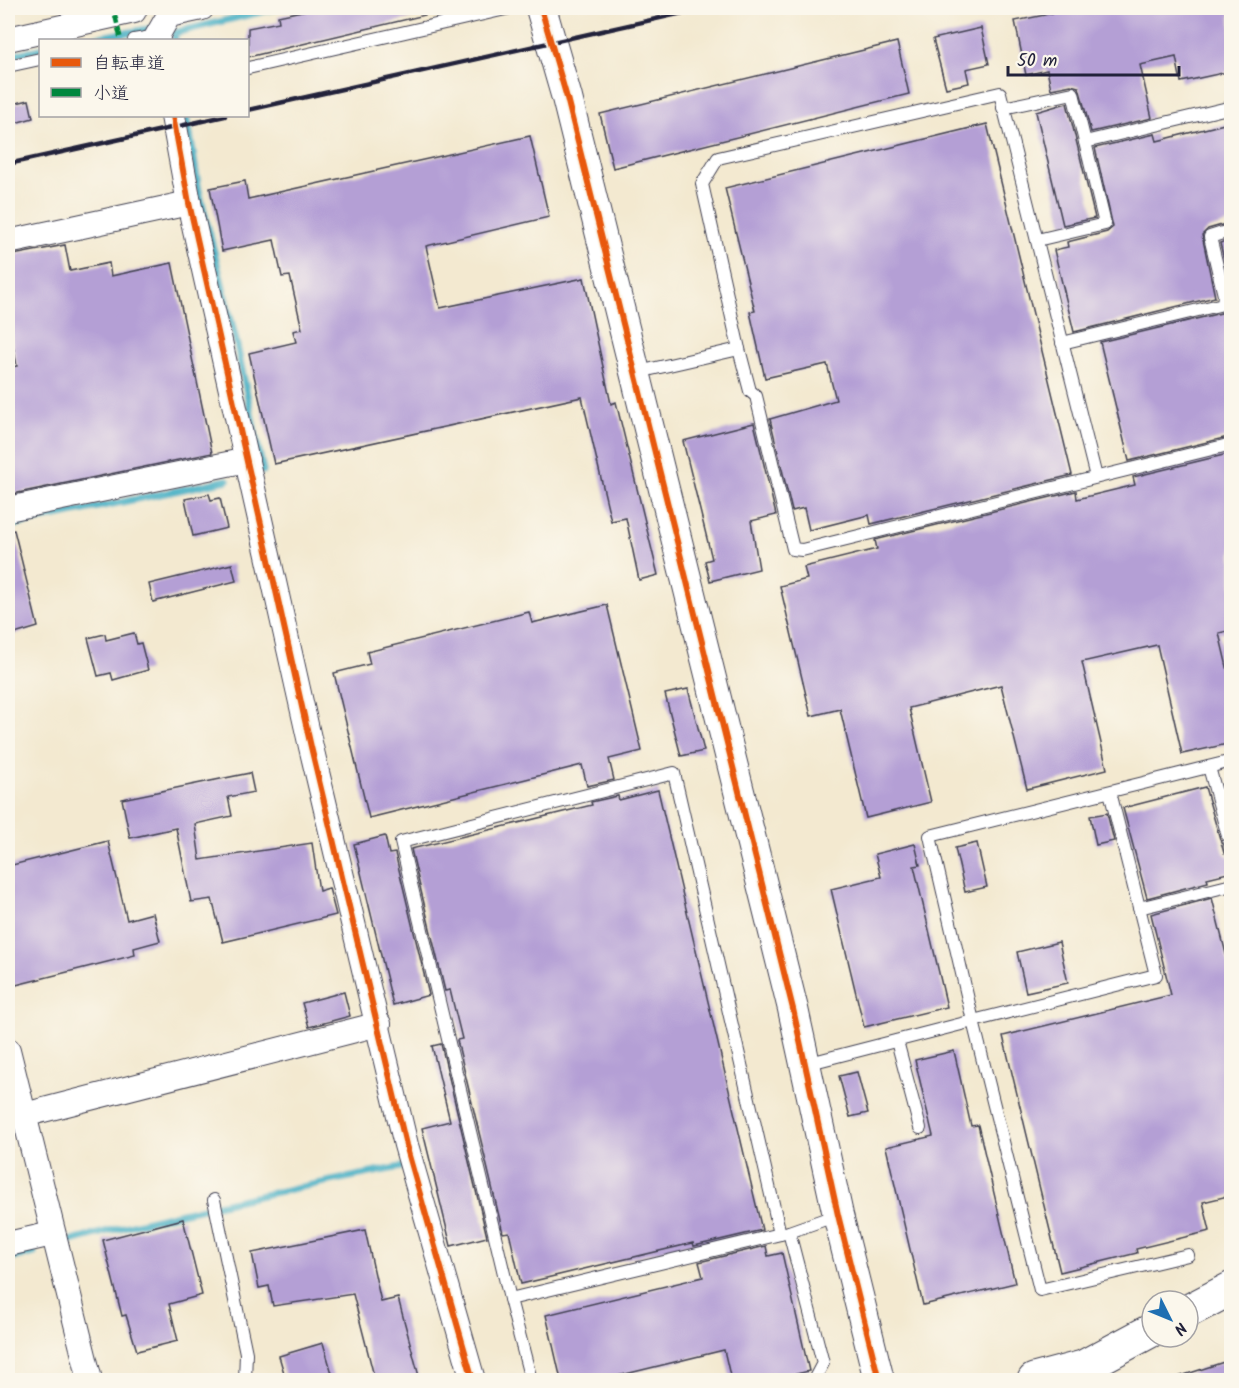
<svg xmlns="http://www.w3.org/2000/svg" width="1239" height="1388" viewBox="0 0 1239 1388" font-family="Kalam,'Klee One',sans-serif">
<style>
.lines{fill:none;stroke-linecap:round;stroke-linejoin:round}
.stream{stroke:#45afc4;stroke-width:7}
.building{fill:#b49fd5}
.service-casing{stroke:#414051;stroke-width:14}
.minor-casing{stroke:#414051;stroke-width:26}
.tertiary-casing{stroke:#414051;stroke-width:32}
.primary-casing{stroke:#414051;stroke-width:35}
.service{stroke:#fff;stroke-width:12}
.minor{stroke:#fff;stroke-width:24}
.tertiary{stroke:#fff;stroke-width:30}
.primary{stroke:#fff;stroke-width:33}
.rail{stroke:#22223b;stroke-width:4.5}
.quiet{stroke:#00873e;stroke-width:4.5;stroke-dasharray:9 4.5;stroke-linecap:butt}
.cycleway-casing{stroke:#fbf7ec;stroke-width:10}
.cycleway{stroke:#e8590c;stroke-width:6}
</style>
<rect width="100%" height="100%" fill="#fbf7ec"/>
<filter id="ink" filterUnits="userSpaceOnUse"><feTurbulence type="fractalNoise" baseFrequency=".0167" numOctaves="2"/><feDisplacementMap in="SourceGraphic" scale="12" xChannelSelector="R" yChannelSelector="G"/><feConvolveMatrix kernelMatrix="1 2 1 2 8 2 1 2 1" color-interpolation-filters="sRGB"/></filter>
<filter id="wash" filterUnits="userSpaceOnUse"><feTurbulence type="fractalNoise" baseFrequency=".008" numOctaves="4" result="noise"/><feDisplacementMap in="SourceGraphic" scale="24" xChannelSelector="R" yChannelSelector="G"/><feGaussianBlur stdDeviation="1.35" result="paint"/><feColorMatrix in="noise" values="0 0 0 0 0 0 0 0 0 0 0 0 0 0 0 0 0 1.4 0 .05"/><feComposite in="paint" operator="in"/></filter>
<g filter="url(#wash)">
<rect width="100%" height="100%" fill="#f3e9d0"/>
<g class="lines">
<!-- stream -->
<g class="stream">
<path d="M81 40 155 28"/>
<path d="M175 40 174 33 277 8"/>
<path d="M8 56 40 49"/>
<path d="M187 116 199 191 235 336 263 471"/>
<path d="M8 526 227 480"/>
<path d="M68 1242C178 1211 290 1189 401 1167"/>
<path d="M8 1258 34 1253"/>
</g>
</g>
<g id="blocks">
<!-- building -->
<g class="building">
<path d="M316 8H424L425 15 248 57V28L279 22 278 16Z"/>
<path d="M1079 8H1230L1232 71 1181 82 1176 57 1140 65 1152 118 1091 132 1079 87 1071 85 1051 89 1047 70 1026 75 1015 21Z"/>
<path d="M981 28 989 64 966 69 969 83 946 88 933 39Z"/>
<path d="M897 42 909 94 613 168 600 114Z"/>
<path d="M29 100 33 118 8 125V105Z"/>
<path d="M1067 103 1095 218 1063 225 1036 112Z"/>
<path d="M1232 122V222L1208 229 1202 235 1215 297 1074 332 1054 250 1068 247 1067 242 1107 232 1113 227 1095 148 1155 134 1157 141Z"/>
<path d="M987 124 1072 475 871 524 869 515 809 530 804 508 792 511 770 419 836 400 827 364 765 378 750 312 755 311 725 188Z"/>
<path d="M530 136 549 217 426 246 440 308 584 278 611 404 616 402 658 575 639 580 626 518 611 521 582 397 274 464 249 353 296 342 293 331 302 329 290 276 282 277 274 240 222 251 210 188 245 181 248 199Z"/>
<path d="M1232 239V291L1220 243Z"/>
<path d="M65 245 70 271 109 263 111 276 172 263 212 453 8 495V368L17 366 8 322V256Z"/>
<path d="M1232 302V436L1129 461 1100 342 1225 312Z"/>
<path d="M754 423 776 515 751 521 759 569 710 581 705 561 712 559 683 441Z"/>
<path d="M1232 453V630L1219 633 1232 688V743L1182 754 1157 645 1082 662 1107 769 1027 789 1001 685 909 708 931 802 866 818 840 709 811 716 780 586 807 579 804 567 877 549 875 540 1076 491 1077 499 1135 485 1133 477Z"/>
<path d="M209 494 211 500 220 498 227 528 193 536 185 499Z"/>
<path d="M14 530 38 627 8 636V531Z"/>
<path d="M232 564 236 581 153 602 149 584Z"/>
<path d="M607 605 642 751 609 759 614 780 587 786 582 765 369 818 334 673 370 664 367 652 529 612 532 623Z"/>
<path d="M134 633 137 644 141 643 148 670 113 680 111 673 98 676 88 638 105 634 106 640Z"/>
<path d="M688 689 704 751 681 756 665 694Z"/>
<path d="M250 773 254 792 228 797 232 816 195 824 200 860 312 843 319 891 329 888 336 915 223 942 212 899 191 902 176 828 130 838 122 799Z"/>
<path d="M1205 787 1224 853 1232 859V872L1207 878 1208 882 1147 898 1123 808Z"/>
<path d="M658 790 762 1230 694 1246 693 1243 521 1284 509 1232 503 1233 457 1040 462 1039 450 990 445 991 411 849 592 805 591 802 618 796 619 800Z"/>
<path d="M1107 813 1114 841 1096 845 1090 816Z"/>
<path d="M385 836 389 854 395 853 429 995 393 1005 354 844Z"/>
<path d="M108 841 127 920 153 913 160 941 134 948 135 955 8 987V866Z"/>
<path d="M977 843 987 887 965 892 955 848Z"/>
<path d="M915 844 920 865 914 866 947 1007 864 1027 831 889 881 877 875 854Z"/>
<path d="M1212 898 1232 978V1195L1203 1202 1210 1231 1136 1249 1137 1253 1060 1272 1003 1036 1171 995 1151 914Z"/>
<path d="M1059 942 1068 983 1026 992 1017 952Z"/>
<path d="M344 992 350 1016 309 1027 302 1003Z"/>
<path d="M441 1044 487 1237 451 1246 422 1128 450 1121 432 1046Z"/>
<path d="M954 1051 971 1126 978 1125 1015 1283 923 1305 886 1147 933 1136 915 1060Z"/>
<path d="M857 1072 868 1113 850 1117 839 1076Z"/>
<path d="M183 1219 202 1295 169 1304 178 1341 137 1351 126 1315 122 1316 103 1240Z"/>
<path d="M365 1230 381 1302 398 1298 420 1380H375L353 1294 273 1306 269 1286 259 1288 252 1253Z"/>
<path d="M766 1246 768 1256 782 1253 809 1371 772 1380H731L724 1350 601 1380H561L546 1315 703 1277 699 1262Z"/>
<path d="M323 1343 334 1380H286L279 1356Z"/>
<path d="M1227 1361 1232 1380H1179L1178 1377Z"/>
</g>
</g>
</g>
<g filter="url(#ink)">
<use href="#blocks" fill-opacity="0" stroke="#414051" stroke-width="1.5"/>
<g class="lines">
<defs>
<g id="service">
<path d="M134 40 157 36"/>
<path d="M8 66 40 59"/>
<path d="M248 68 510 8"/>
<path d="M1003 108 1073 93 1085 142 1232 107"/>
<path d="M1037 240 1105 224 1085 142"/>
<path d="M1062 343 1223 304 1224 295 1210 237 1232 230"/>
<path d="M739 349 750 391 756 396 793 549 802 550 1232 444"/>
<path d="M634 373 739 349 702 184 718 158 1000 93 1096 477"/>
<path d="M1209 767 1232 851"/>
<path d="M1110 792 1156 975 973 1021 1040 1290 1188 1255"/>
<path d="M1139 908 1232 885"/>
<path d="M897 1041 920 1128"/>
<path d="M806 1064 973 1021 930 836 1232 761"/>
<path d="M214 1200 246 1353 245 1380"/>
<path d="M789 1232 823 1363 814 1380"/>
<path d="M510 1299 401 842 674 773 780 1234"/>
<path d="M531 1380 510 1299 789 1232 837 1215"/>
</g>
<g id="minor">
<path d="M8 39 134 11"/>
<path d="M158 40 157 36 169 15 202 8"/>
<path d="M173 116 189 203 311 747 406 1145 473 1380"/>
<path d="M8 242 189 203"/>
<path d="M8 509 247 460"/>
<path d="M8 1050 90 1380"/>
<path d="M24 1115 379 1024"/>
<path d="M8 1244 52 1234"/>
</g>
<path id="tertiary" d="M541 8 567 98 793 1009 838 1215 879 1380"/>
<g id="primary">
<path d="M1188 1311 1232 1288"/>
<path d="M1034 1380 1083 1367 1152 1330"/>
</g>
</defs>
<!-- service casing -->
<use href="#service" class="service-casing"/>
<!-- minor casing -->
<use href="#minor" class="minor-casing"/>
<!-- tertiary casing -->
<use href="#tertiary" class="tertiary-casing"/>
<!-- primary casing -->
<use href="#primary" class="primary-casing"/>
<!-- service -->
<use href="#service" class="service"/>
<!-- minor -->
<use href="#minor" class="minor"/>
<!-- tertiary -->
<use href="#tertiary" class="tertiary"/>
<!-- primary -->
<use href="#primary" class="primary"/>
<!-- rail -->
<g class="rail">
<path d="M248 110 705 8"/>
<path d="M8 164 225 116"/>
</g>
<!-- quiet -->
<path class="quiet" d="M115 15 121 40"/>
<defs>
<g id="cycleway">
<path d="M541 8 567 98 793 1009 838 1215 879 1380"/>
<path d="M173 116 189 203 311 747 406 1145 473 1380"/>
</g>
</defs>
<!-- cycleway casing -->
<use href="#cycleway" class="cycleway-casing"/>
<!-- cycleway -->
<use href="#cycleway" class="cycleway"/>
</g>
</g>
<!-- margin -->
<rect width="1239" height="1388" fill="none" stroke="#fbf7ec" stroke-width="30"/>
<!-- legend -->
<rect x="39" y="39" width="210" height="78" fill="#fbf7ec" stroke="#a4a2a5" stroke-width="1.5"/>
<rect x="51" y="58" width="30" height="9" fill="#e8590c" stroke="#a4a2a5" stroke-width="1.5"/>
<text x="93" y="69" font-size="18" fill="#22223b">自転車道</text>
<rect x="51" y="88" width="30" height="9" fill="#00873e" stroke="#a4a2a5" stroke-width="1.5"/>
<text x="93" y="99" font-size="18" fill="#22223b">小道</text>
<!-- north arrow -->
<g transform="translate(1170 1319) rotate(133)"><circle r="28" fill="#fbf7ec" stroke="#a4a2a5" stroke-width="1.5"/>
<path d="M0-4.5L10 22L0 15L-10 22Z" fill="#1f6fb2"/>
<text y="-9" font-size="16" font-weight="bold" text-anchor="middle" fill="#22223b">N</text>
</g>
<!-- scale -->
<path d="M1008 66v9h171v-9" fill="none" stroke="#22223b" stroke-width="3"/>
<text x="1017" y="66" font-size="18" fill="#22223b" stroke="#fbf7ec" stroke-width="4.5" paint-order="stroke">50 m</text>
</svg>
